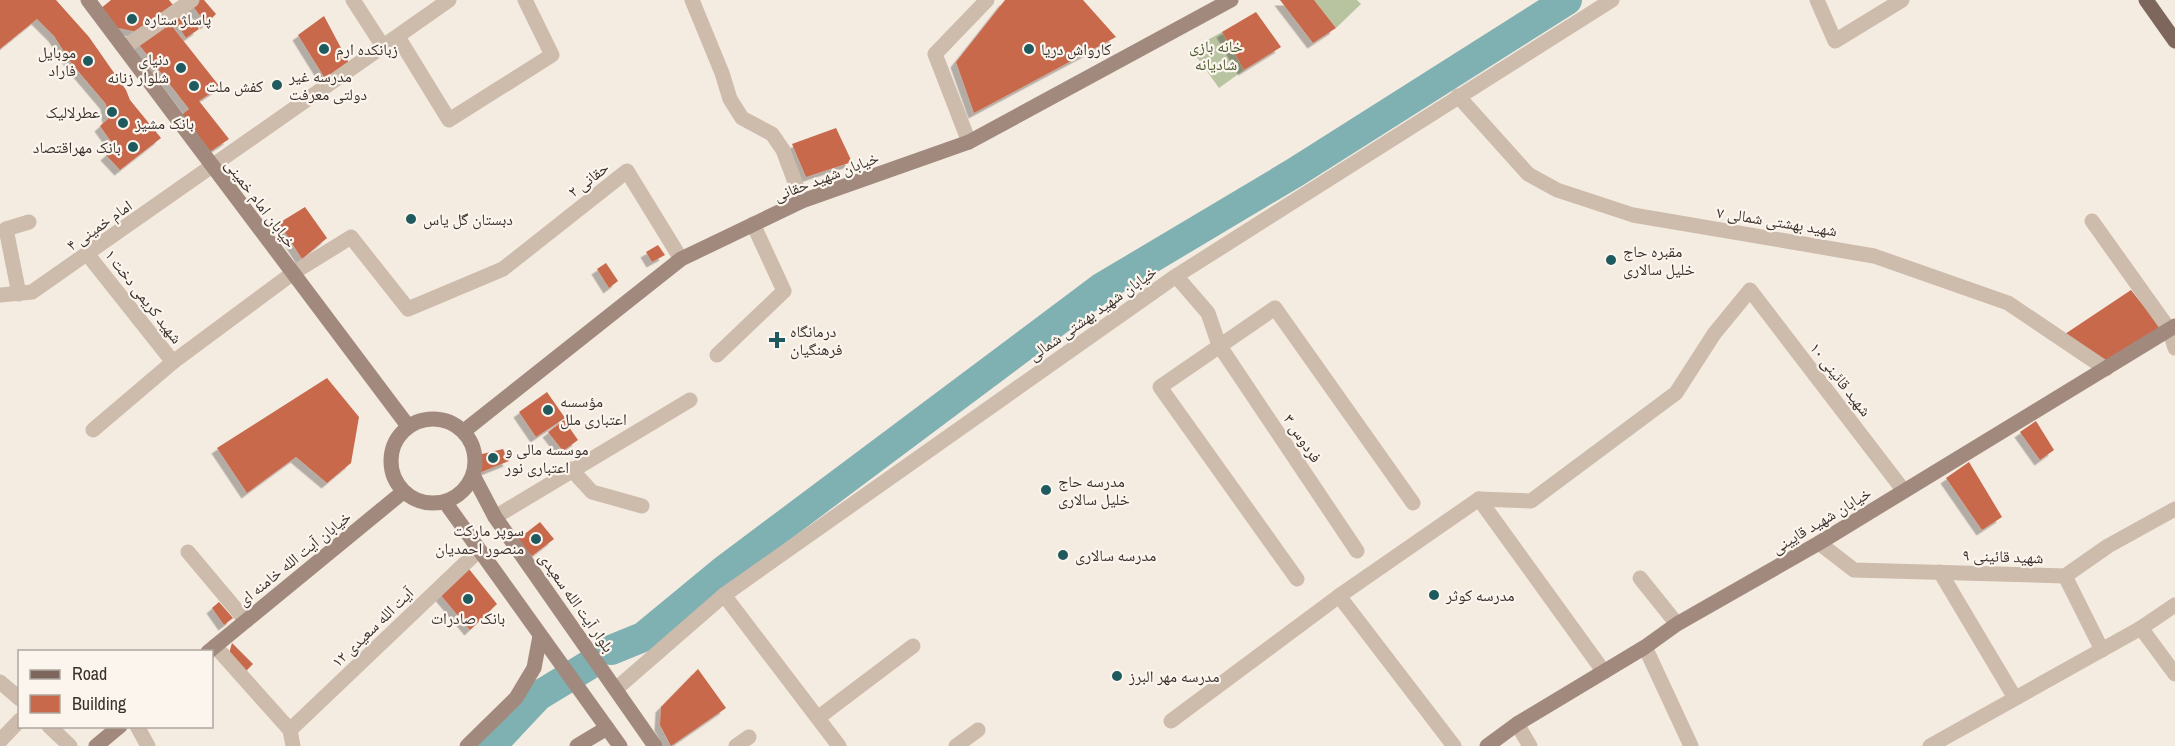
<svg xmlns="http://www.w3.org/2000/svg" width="2175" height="746" viewBox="0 0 2175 746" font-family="'Archivo Narrow','Noto Naskh Arabic',sans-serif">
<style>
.green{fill:#b8c4a0}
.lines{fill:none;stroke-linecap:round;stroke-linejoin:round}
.river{stroke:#7fb0b2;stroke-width:30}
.building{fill:#c8694b;filter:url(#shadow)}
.street{stroke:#cdbbac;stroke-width:15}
.secondary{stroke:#a18a7d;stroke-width:15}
.primary{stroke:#7d675c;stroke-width:15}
.poi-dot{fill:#1f5a5e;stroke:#fbf5ee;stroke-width:2}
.labels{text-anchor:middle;stroke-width:4.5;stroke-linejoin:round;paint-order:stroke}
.poi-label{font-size:16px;fill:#3b302b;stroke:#fbf5ee;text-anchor:start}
.park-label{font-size:16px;fill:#4a5a2e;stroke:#fbf5ee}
.street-label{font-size:16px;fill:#3b302b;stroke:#fbf5ee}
</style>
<defs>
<filter id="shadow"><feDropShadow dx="-5.5" dy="5.5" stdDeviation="0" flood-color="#0004"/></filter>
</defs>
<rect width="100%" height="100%" fill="#f4ebe1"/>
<!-- green -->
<g class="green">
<path d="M1314 0H1357L1361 4 1336 28Z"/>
<path d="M1222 32 1244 70 1219 88 1191 49Z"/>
</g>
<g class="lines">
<!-- river -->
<g class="river">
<path d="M611 650 643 637 723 571 1101 288 1294 173 1567 0"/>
<path d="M491 746 538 696 589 665"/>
</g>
</g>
<!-- building -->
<g class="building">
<path d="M0 0H56L89 37 126 90 130 100 161 138 120 170 106 155 115 147 100 126 108 119 106 104 72 64 54 36 37 19 0 49Z"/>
<path d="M111 0H169L173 5 137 32 118 28 100 9Z"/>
<path d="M199 0H204L216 14 206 24 192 5Z"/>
<path d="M1005 0H1083L1116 37 974 113 956 62Z"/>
<path d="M1280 0H1314L1336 28 1313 43Z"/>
<path d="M184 10 199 29 186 38 173 18Z"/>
<path d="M1256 12 1281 47 1244 70 1222 32Z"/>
<path d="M324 16 349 63 326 80 298 35Z"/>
<path d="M167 20 220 87 199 101 229 139 207 154 179 117 189 109 137 42Z"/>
<path d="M836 128 852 162 806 177 792 144Z"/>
<path d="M305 207 327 238 302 259 279 223Z"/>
<path d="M658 245 665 255 652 262 646 252Z"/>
<path d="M606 263 618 281 609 288 597 269Z"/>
<path d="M2131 290 2161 328 2107 362 2065 334Z"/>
<path d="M327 378 359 417 351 463 327 483 296 457 247 493 217 448Z"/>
<path d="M547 392 565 418 536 437 519 412Z"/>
<path d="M564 420 578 440 563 451 548 432Z"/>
<path d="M2036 421 2054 450 2040 460 2020 432Z"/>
<path d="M503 449 509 461 479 473 478 455Z"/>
<path d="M1969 462 2002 517 1982 530 1946 478Z"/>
<path d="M540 522 554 539 532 556 517 540Z"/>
<path d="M469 569 497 604 470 630 439 593Z"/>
<path d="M219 602 233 618 224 625 212 608Z"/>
<path d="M232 643 253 664 244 673 228 657Z"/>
<path d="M698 669 726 708 671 746 660 725 661 707Z"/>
</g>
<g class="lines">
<!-- street -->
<g class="street">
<path d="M353 0 384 48"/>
<path d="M692 0 722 73 730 99 742 118 772 134 783 150 802 201"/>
<path d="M1817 0 1835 41 1902 0"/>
<path d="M398 37 449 120 552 55 525 0"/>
<path d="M125 47 192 0"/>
<path d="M1458 96 1528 174 1557 190 1633 215 1874 256 2008 303 2106 369"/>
<path d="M969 142 935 54 987 0"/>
<path d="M2092 221 2169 329 2175 348"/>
<path d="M88 255 173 362 93 430"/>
<path d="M1176 276 1208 313 1219 345 1357 551"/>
<path d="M19 294 6 229 29 222"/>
<path d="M0 295 32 292 449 0"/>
<path d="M717 355 784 291 753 224"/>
<path d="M173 362 293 273 351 237 408 309 503 269 627 171 681 259"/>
<path d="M571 469 592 492 642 506"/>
<path d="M1479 499 1604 672"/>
<path d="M495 517 690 400"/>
<path d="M1819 543 1854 570 2065 576 2108 546 2175 509"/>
<path d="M188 552 246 621"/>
<path d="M1940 572 2015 698"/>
<path d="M2065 576 2102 650"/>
<path d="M1640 578 1677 624"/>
<path d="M1297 579 1160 387 1275 308 1413 503"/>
<path d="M724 595 839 746"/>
<path d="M1339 596 1454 746"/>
<path d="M2175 605 2141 628 2175 674"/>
<path d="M215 646 290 730"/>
<path d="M1645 647 1691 746"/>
<path d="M0 682 20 699"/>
<path d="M617 688 724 595 1176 276 1612 0"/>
<path d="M819 717 913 646"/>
<path d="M1171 721 1339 596 1479 499 1531 501 1676 393 1714 334 1750 290 1904 491"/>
<path d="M1517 724 1530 746"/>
<path d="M49 726 70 746"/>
<path d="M137 726 148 746"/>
<path d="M290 730 478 551"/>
<path d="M290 730 293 746"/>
<path d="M0 741 20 720"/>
<path d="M736 746 749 737"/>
<path d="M956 746 978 730"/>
<path d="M1930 746 2141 628"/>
</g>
<!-- secondary -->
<g class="secondary">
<path d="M88 0 408 426"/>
<circle cx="433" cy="461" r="42"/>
<path d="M464 431 681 259 802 201 969 142 1231 0"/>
<path d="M474 477 495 517 655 746"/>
<path d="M445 502 620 746"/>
<path d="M208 652 403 492"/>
<path d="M96 746 120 726"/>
<path d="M467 746 516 698 534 668 540 636"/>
<path d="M577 746 607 728"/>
<path d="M1487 746 1517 724 1645 647 1677 624 1819 543 2175 326"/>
</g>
<!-- primary -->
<path class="primary" d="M2146 0 2175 41"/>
</g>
<!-- markers -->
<g class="poi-dot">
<circle cx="132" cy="19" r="6"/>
<circle cx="324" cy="49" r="6"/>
<circle cx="1029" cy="49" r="6"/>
<circle cx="88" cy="61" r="6"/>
<circle cx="181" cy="68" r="6"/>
<circle cx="277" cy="85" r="6"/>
<circle cx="194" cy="86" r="6"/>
<circle cx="112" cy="112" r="6"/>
<circle cx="123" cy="123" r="6"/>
<circle cx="133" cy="147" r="6"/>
<circle cx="411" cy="219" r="6"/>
<circle cx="1611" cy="260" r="6"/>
<path d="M774 331h6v6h6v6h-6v6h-6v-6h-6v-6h6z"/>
<circle cx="548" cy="410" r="6"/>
<circle cx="493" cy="458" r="6"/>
<circle cx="1046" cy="490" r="6"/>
<circle cx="536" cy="539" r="6"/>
<circle cx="1063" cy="555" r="6"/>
<circle cx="1434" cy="595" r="6"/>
<circle cx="468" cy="599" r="6"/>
<circle cx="1117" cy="676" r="6"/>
</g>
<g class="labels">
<!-- poi labels -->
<g class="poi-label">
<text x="144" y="25">پاسا‍‍‍ژ ستاره</text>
<text x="336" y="55">زبانکده ارم</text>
<text x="1041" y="55">کارواش دریا</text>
<text x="76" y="58" text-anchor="end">موبایل<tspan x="76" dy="18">فاراد</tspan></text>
<text x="169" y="65" text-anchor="end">دنیای<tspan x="169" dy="18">شلوار زنانه</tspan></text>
<text x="289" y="82">مدرسه غیر<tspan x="289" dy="18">دولتی معرفت</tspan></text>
<text x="206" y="92">کفش ملت</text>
<text x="100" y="118" text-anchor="end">عطرلالیک</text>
<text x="135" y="129">بانک مشیز</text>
<text x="121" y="153" text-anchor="end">بانک مهراقتصاد</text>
<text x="423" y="225">دبستان گل یاس</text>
<text x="1623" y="257">مقبره حاج<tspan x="1623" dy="18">خلیل سالاری</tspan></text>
<text x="790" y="337">درمانگاه<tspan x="790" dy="18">فرهنگیان</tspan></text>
<text x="560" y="407">مؤسسه<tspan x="560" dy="18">اعتباری ملل</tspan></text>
<text x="505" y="455">موسسه مالی و<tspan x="505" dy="18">اعتباری نور</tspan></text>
<text x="1058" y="487">مدرسه حاج<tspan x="1058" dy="18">خلیل سالاری</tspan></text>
<text x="524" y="536" text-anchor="end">سوپر مارکت<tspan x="524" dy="18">منصور احمدیان</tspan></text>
<text x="1075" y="561">مدرسه سالاری</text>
<text x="1446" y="601">مدرسه کوثر</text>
<text x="468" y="624" text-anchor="middle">بانک صادرات</text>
<text x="1129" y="682">مدرسه مهر البرز</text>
</g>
<!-- park labels -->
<g class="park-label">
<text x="1216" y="52">خانه بازی<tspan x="1216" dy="18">شادیانه</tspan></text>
</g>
<!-- street labels -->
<g class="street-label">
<text transform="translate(826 176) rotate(-21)" y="6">خیابان شهید حقانی</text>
<text transform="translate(588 179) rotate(-38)" y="6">حقانی ۲</text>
<text transform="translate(261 203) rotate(53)" y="6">خیابان امام خمینی</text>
<text transform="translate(1777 221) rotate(9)" y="6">شهید بهشتی شمالی ۷</text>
<text transform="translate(99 225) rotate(-35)" y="6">امام خمینی ۴</text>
<text transform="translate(144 296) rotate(52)" y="6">شهید کریمی دخت ۱</text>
<text transform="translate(1092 313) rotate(-35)" y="6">خیابان شهید بهشتی شمالی</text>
<text transform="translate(1841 379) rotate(52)" y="6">شهید قائینی ۱۰</text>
<text transform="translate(1303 438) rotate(56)" y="6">فردوس ۳</text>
<text transform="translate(1821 520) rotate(-31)" y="6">خیابان شهید قایینی</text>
<text transform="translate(2003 556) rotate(2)" y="6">شهید قائینی ۹</text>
<text transform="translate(294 558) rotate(-39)" y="6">خیابان آیت الله خامنه ای</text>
<text transform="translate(577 602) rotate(55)" y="6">بلوار آیت الله سعیدی</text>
<text transform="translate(372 627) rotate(-44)" y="6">آیت الله سعیدی ۱۲</text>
</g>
</g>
<!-- legend -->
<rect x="18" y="650" width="195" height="78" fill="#fbf5ee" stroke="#aea6a0" stroke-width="1.5"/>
<rect x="30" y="670" width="30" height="9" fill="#7d675c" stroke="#aea6a0" stroke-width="1.5"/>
<text x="72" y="680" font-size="18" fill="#3b302b">Road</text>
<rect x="30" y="695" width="30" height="18" fill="#c8694b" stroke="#aea6a0" stroke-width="1.5"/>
<text x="72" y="710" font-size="18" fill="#3b302b">Building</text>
</svg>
